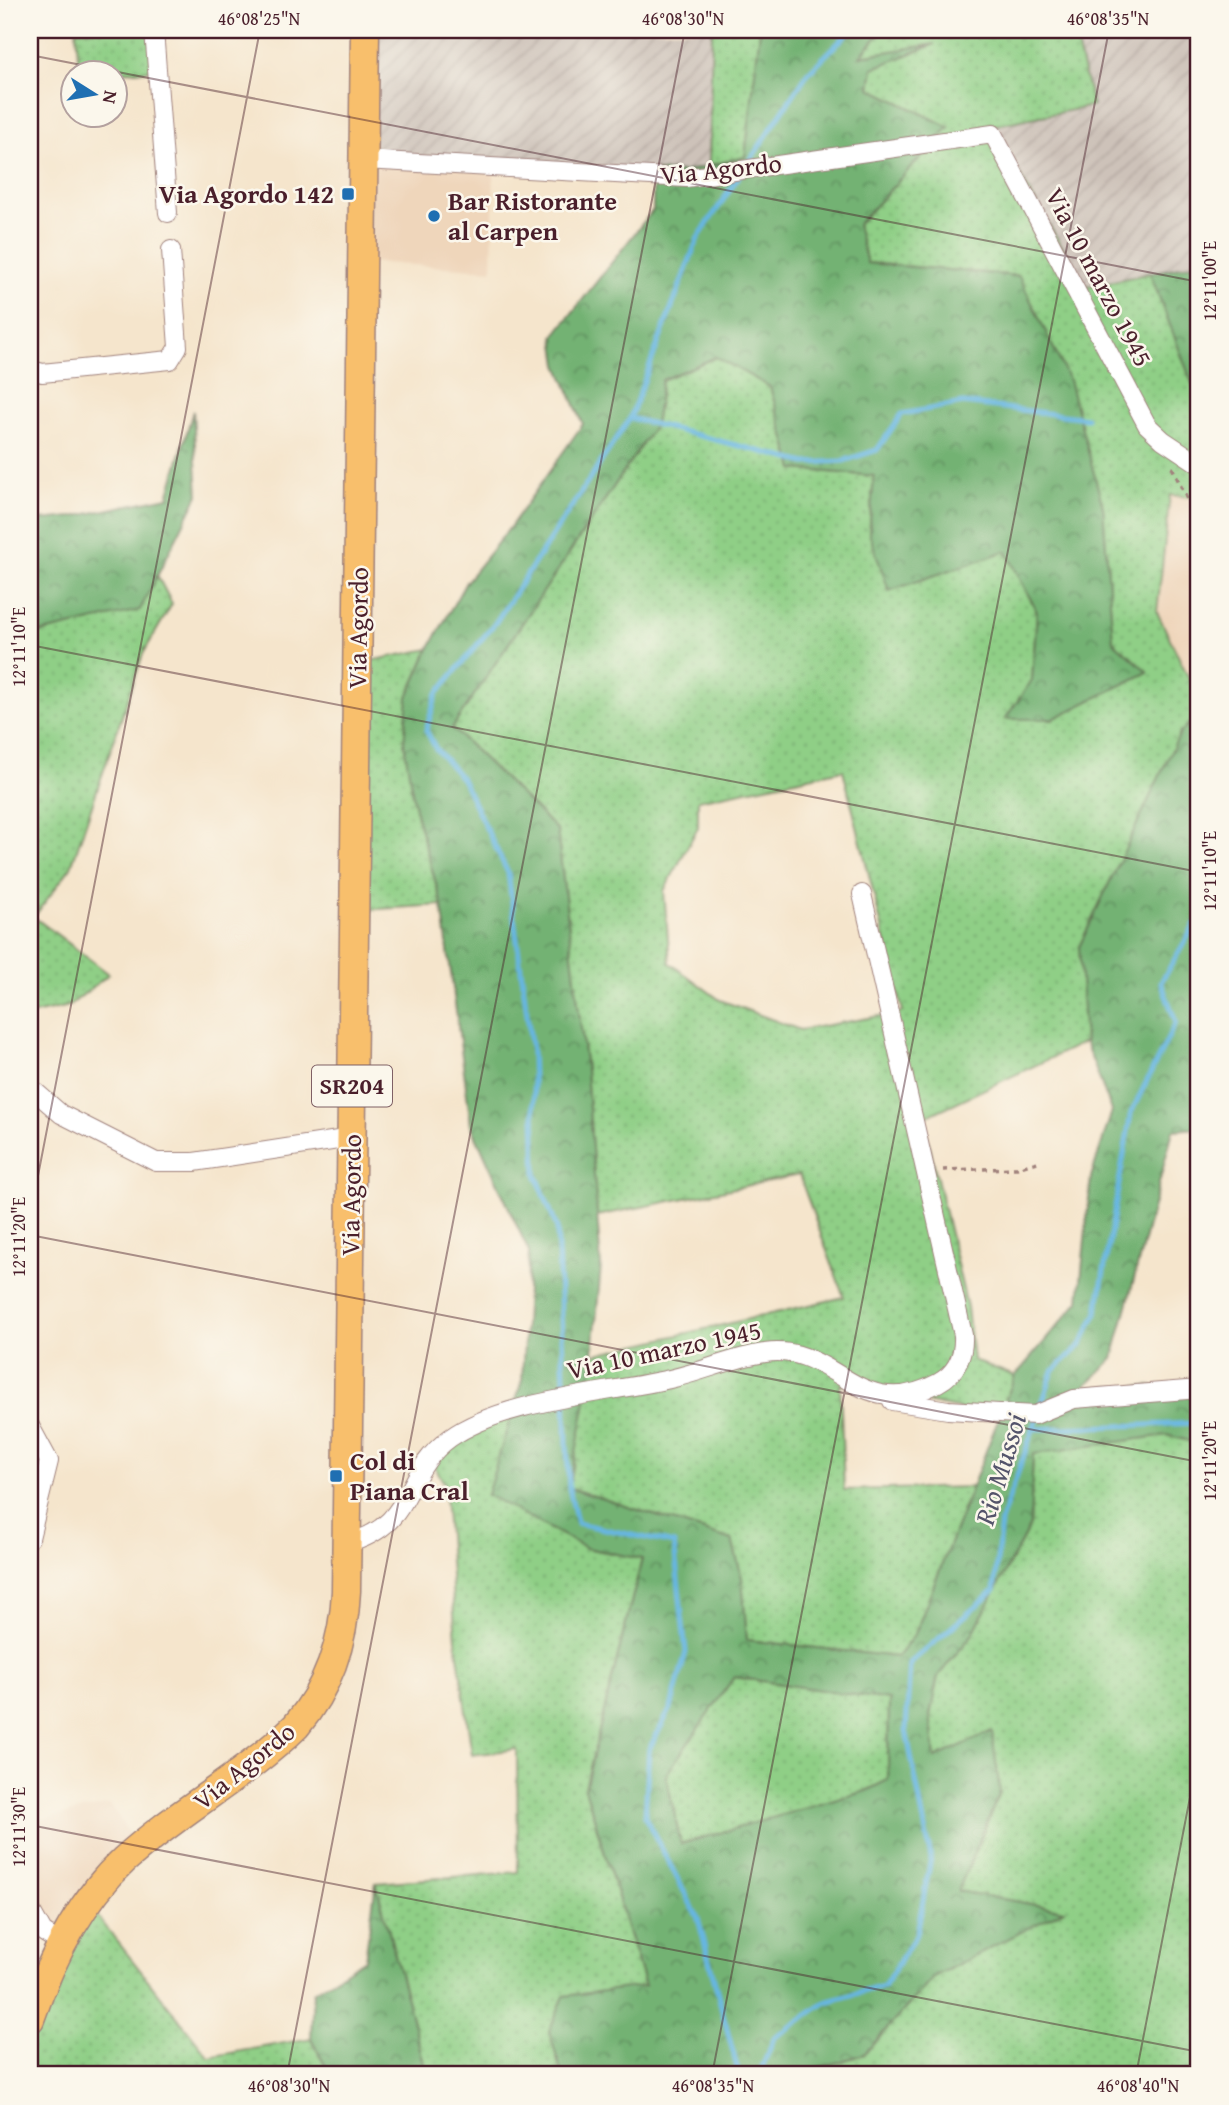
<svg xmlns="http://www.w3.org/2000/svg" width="1229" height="2105" viewBox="0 0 1229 2105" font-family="'Gentium Book Plus',serif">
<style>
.built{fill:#efd6bb}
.industrial{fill:url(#industrial-furrows)}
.grass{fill:url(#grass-dots);stroke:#6c7758;stroke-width:2;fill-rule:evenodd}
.forest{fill:url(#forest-crowns);stroke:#5e684f;stroke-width:2;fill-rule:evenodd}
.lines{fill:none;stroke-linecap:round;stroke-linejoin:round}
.stream{stroke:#66b6e1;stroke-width:5}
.minor-casing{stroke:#a0827c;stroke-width:20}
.primary-casing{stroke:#a0827c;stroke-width:31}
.path{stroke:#a0827c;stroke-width:3.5;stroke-dasharray:5 5;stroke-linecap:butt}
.minor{stroke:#fff;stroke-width:18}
.primary{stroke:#f8bf6c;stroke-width:28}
.ticks{fill:none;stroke:#4a1f2b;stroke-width:2;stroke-opacity:0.45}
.poi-dot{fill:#1f6fb2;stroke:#fbf7ec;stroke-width:2.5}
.labels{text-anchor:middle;stroke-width:5;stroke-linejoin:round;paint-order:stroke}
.shield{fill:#fbf7ec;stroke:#7f6065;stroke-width:2}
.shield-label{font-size:24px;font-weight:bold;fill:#4a1f2b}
.street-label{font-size:26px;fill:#4a1f2b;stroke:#fbf7ec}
.poi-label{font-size:26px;font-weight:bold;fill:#4a1f2b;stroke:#fbf7ec;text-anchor:start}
.water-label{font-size:28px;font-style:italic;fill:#54546b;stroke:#fbf7ec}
.neatline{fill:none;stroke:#4a1f2b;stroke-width:2.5}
.ticks-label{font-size:18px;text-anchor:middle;fill:#4a1f2b}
</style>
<defs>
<pattern id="industrial-furrows" width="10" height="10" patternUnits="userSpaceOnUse" patternTransform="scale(1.75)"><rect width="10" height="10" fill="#cdc2b9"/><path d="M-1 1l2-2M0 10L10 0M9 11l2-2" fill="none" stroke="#b2a69f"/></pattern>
<pattern id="grass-dots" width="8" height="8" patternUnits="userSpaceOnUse" patternTransform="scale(1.75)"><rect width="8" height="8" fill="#8fcf86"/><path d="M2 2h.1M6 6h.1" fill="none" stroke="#7db174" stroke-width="1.8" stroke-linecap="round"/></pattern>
<pattern id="forest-crowns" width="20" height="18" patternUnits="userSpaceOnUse" patternTransform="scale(1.75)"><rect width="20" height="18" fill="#73b273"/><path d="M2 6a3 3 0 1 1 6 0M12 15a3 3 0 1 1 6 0" fill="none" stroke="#60905f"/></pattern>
</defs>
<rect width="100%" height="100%" fill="#fbf7ec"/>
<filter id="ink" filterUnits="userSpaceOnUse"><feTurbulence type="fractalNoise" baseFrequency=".0143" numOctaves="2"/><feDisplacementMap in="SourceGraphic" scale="14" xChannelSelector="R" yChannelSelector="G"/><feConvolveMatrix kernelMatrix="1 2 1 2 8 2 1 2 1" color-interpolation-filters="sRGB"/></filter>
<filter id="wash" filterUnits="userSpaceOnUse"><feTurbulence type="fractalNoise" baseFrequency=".00686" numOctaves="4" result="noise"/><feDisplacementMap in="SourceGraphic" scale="28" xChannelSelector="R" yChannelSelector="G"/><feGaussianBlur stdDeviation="1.57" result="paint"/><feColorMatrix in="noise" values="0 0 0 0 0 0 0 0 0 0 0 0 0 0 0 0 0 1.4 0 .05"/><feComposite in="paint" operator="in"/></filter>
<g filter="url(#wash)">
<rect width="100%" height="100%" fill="#f5e5cc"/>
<!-- built -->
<g class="built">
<path d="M369 155 494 164 492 270 368 262Z"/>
<path d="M1170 495 1199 498V699L1157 612Z"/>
<path d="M110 1804 140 1851 65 1954 30 1924V1822Z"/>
</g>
<!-- industrial -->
<g class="industrial">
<path d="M370 30H712L709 165 684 172 369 155Z"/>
<path d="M1073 30H1199V263L1086 287 991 125 1093 106Z"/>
</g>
<!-- grass -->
<g class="grass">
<path d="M76 30H158L160 70 79 73Z"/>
<path d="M712 30H760L746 157 709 165Z"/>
<path d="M883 30H1073L1093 106 991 126 1086 287 1150 273 1199 401V498L1170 495 1157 612 1199 699V714L1180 733 1080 947 1085 1042 923 1118 967 1307 973 1360 1015 1376 999 1417 840 1384 844 1490 972 1487 915 1634 897 1657 747 1640 742 1578 732 1540 569 1488 592 1355 844 1297 799 1175 597 1216 586 1070 557 830 452 728 655 425 662 380 716 357 770 387 794 469 874 476 869 533 1006 551 1037 612 1032 681 1006 719 1147 672 1113 642 1103 507 1019 276 867 263 857 225 949 127 870 88 873 68 931 46 858 56ZM843 770 903 1012 800 1030 720 1000 670 963 664 891 698 827V800Z"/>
<path d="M157 575 172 604 143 654 71 867 34 917 109 974 69 1006 30 1015V922L34 917 30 882V635L139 610Z"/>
<path d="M429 649 408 697 415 809 442 905 363 910 364 662Z"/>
<path d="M515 1401 586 1548 642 1559 585 1788 645 1987 549 2031 562 2075H427L376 1883 518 1872 517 1749 472 1755 456 1640 444 1483 427 1453Z"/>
<path d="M1167 1435 1199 1444V2075H796L864 2054 935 1976 1063 1910 957 1891 1000 1792 935 1758 930 1715 938 1676 972 1635 1030 1525 1033 1453Z"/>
<path d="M734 1677 889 1700 888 1780 866 1791 681 1845 665 1775Z"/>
<path d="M87 1903 209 2057 311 2038 330 2075H30V2032Z"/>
</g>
<!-- forest -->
<g class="forest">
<path d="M760 30H883L860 56 935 44 873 68 870 88 949 127 857 225 867 263 1019 276 1069 380 1103 507 1113 641 1148 672 1053 719H1005L1032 680 1037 612 1006 551 889 591 869 533 874 476 794 469 770 387 716 357 662 380 655 425 452 728 557 830 586 1070 601 1266 591 1376 569 1488 732 1540 742 1578 747 1640 897 1657 915 1634 1015 1376 1079 1301 1091 1177 1112 1111 1085 1042 1079 947 1180 733 1199 714V1128L1173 1130 1113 1359 1083 1388 1199 1385V1444L1167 1435 1033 1454 1030 1525 972 1635 938 1676 930 1715 935 1758 992 1731 1000 1792 958 1891 1064 1910 935 1976 864 2054 796 2075H562L549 2031 564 1996 645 1986 585 1788 642 1559 586 1548 487 1495 522 1380 529 1252 471 1125 442 905 415 809 404 743 408 697 429 649 466 582 508 530 583 424 558 365 554 336 653 210V171L684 172 745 157ZM734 1677 889 1700 888 1780 866 1791 681 1844 666 1775Z"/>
<path d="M1199 263V401L1150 273Z"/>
<path d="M193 411 198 495 140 610 30 635V521L72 517 168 497Z"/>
<path d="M376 1883 427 2075H330L311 2038 313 1992 365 1959Z"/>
</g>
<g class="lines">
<!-- stream -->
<g class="stream">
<path d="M747 165 807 74 851 30"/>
<path d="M630 418 806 463 843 461 877 450 902 414 963 403 1087 418"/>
<path d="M1040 1409 1053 1371 1081 1345 1097 1312 1131 1113 1176 1022 1161 982 1199 918"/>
<path d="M1033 1429 1199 1423"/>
<path d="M739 2075 698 1918 645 1817 649 1749 671 1708 686 1652 674 1544 577 1523 569 1488 557 1228 536 1174 532 1051 508 873 462 779 436 749 426 730 437 694 495 623 630 418 698 238 739 176"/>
<path d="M759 2075 774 2038 826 2002 884 1986 917 1933 931 1858 906 1730 910 1663 994 1591 1001 1521 1037 1418"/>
</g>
</g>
</g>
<g filter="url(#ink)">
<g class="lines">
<defs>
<g id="minor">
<path d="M154 30 168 213"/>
<path d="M364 160 686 178 993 134 1147 425 1163 440 1199 464"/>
<path d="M30 369 42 373 170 360 178 347 171 250"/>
<path d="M30 1087 61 1114 156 1162H194L351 1138"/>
<path d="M892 1401 948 1410 1035 1415 1074 1399 1199 1389"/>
<path d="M30 1426 49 1461 30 1538"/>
<path d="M346 1544C418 1524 400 1474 450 1438 505 1399 608 1394 674 1378 704 1371 735 1357 765 1353 835 1342 857 1426 938 1383 957 1373 964 1355 963 1335L862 894"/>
<path d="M30 1909 43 1932 62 1944"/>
</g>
<path id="primary" d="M30 2019C50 1961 79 1902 124 1860 178 1811 244 1777 296 1726 329 1687 344 1641 346 1591L365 30"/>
</defs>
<!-- minor casing -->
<use href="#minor" class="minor-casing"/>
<!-- primary casing -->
<use href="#primary" class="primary-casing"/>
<!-- path -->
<g class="path">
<path d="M1172 467 1199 525"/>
<path d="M943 1170 1017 1168 1041 1161"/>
</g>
<!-- minor -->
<use href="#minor" class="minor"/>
<!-- primary -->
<use href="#primary" class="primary"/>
</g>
</g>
<!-- ticks -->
<path class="ticks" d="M30 55 1199 282M30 645 1199 872M30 1217 260 30M30 1235 1199 1462M30 1825 1199 2052M287 2075 685 30M712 2075 1109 30M1136 2075 1199 1751"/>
<!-- markers -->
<g class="poi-dot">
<rect x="341" y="187" width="14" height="14" rx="3.5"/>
<circle cx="434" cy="216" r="7"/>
<rect x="329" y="1469" width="14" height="14" rx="3.5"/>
</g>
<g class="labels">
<!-- shield labels -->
<rect class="shield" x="312" y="1065.5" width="80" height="41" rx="5"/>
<g class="shield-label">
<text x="352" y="1094">SR204</text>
</g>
<!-- street labels -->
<g class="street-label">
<text transform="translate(721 169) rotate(-6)" y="9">Via Agordo</text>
<text transform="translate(1099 277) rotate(62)" y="9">Via 10 marzo 1945</text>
<text transform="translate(358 628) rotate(-89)" y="9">Via Agordo</text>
<text transform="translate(351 1195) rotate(-89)" y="9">Via Agordo</text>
<text transform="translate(664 1350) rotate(-12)" y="9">Via 10 marzo 1945</text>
<text transform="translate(244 1766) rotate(-39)" y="9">Via Agordo</text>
</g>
<!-- poi labels -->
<g class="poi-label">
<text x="334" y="203" text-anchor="end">Via Agordo 142</text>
<text x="448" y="210">Bar Ristorante<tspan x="448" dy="30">al Carpen</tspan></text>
<text x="350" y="1470">Col di<tspan x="350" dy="30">Piana Cral</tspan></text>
</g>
<!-- water labels -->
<g class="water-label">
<text transform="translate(1000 1469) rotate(-73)" y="10">Rio Mussoi</text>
</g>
</g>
<!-- margin -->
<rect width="1229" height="2105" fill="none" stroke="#fbf7ec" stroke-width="77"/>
<!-- north arrow -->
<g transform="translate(94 94) rotate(101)"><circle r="33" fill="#fbf7ec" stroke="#b4a19f" stroke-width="2"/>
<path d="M0-5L12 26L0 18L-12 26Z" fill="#1f6fb2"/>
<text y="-10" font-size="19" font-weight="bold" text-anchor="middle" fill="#4a1f2b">N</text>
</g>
<rect x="38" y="38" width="1152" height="2028" class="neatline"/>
<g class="ticks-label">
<text x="259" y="25">46°08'25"N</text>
<text x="683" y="25">46°08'30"N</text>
<text x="1108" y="25">46°08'35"N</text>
<text transform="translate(1210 281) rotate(-90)" y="6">12°11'00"E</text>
<text transform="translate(19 647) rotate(-90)" y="6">12°11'10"E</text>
<text transform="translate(1210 871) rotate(-90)" y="6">12°11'10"E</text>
<text transform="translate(19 1237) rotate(-90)" y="6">12°11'20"E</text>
<text transform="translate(1210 1461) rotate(-90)" y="6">12°11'20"E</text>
<text transform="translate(19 1827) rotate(-90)" y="6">12°11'30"E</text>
<text x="289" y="2092">46°08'30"N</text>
<text x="713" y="2092">46°08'35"N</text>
<text x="1138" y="2092">46°08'40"N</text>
</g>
</svg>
